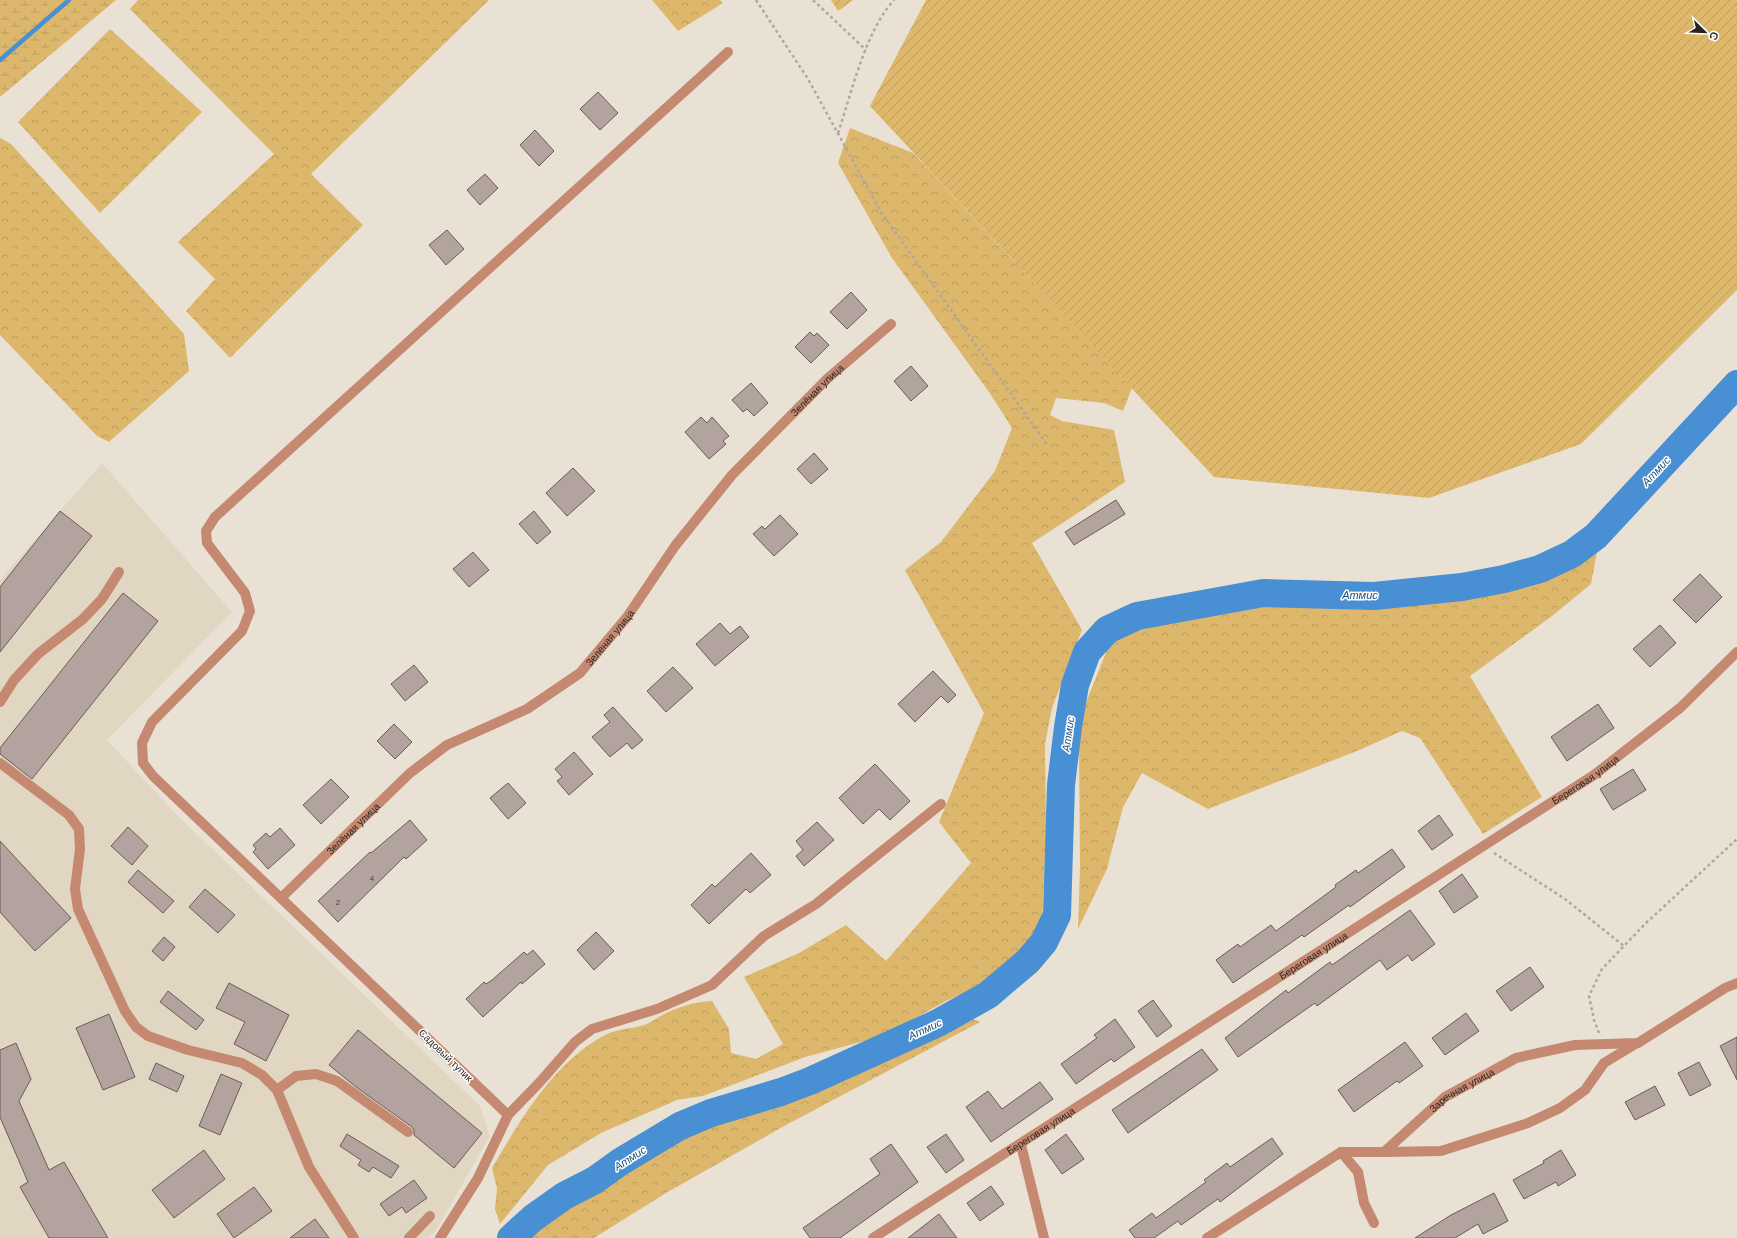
<svg xmlns="http://www.w3.org/2000/svg" width="1737" height="1238" viewBox="0 0 1737 1238" font-family="Helvetica,sans-serif">
<style>
.built{fill:#e1d6c2}
.forest{fill:url(#forest-crowns)}
.wetland{fill:url(#wetland-marsh)}
.garden{fill:url(#garden-furrows)}
.lines{fill:none;stroke-linecap:round;stroke-linejoin:round}
.stream{stroke:#488fd3;stroke-width:4.5}
.river{stroke:#488fd3;stroke-width:28}
.building{fill:#b3a39e;stroke:#6a5c57}
.path{stroke:#aea89d;stroke-width:2.5;stroke-dasharray:3 3;stroke-linecap:butt}
.minor{stroke:#c58871;stroke-width:10}
.labels{text-anchor:middle;stroke-width:3;stroke-linejoin:round;paint-order:stroke}
.number-label{font-size:8px;fill:#4a443f}
.street-label{font-size:10px;fill:#27241f;stroke:#fff}
.water-label{font-size:11px;font-style:italic;fill:#1d4f7c;stroke:#fff}
</style>
<defs>
<pattern id="forest-crowns" width="20" height="18" patternUnits="userSpaceOnUse"><rect width="20" height="18" fill="#ddb76c"/><path d="M2 6a3 3 0 1 1 6 0M12 15a3 3 0 1 1 6 0" fill="none" stroke="#be9d5d"/></pattern>
<pattern id="wetland-marsh" width="20" height="14" patternUnits="userSpaceOnUse"><rect width="20" height="14" fill="#ddb76c"/><path d="M1 5h8M5 5V1M11 12h8M15 12V8" fill="none" stroke="#be9d5d"/></pattern>
<pattern id="garden-furrows" width="10" height="10" patternUnits="userSpaceOnUse"><rect width="10" height="10" fill="#ddb76c"/><path d="M-1 1l2-2M0 10L10 0M9 11l2-2" fill="none" stroke="#be9d5d"/></pattern>
</defs>
<rect width="100%" height="100%" fill="#e9e2d4"/>
<!-- built -->
<path class="built" d="M102 463 232 612 107 740 179 817 480 1106 490 1136 435 1232 429 1238H0V580Z"/>
<!-- forest -->
<g class="forest">
<path d="M138 0H489L311 174 363 225 230 358 186 311 215 279 178 242 274 154 130 9Z"/>
<path d="M652 0H720L723 3 678 31Z"/>
<path d="M110 29 202 112 100 213 18 122Z"/>
<path d="M850 128 913 153 1132 388 1123 411 1104 403 1056 398 1050 415 1062 421 1114 430 1125 482 1032 543 1082 630 1052 708 1045 744 1046 831 1042 924 1035 939 1022 954 972 990 946 1001 910 1021 868 1040 805 1057 703 1096 677 1100 601 1133 548 1165 500 1224 495 1209 497 1188 492 1168C521 1119 553 1063 605 1035 616 1029 632 1029 644 1025 650 1023 656 1019 662 1015 678 1007 694 1002 712 1001L729 1029 731 1053 756 1059 783 1044 744 977 799 953 846 925 886 961 971 863 939 822 984 713 905 570 941 542 995 471 1012 428 989 392 892 258 838 163Z"/>
<path d="M0 138 11 144 184 334 189 371 109 442 97 436 0 335Z"/>
<path d="M1597 552 1591 584 1552 616 1470 676 1542 797 1483 834 1420 738 1402 731 1357 751 1208 809 1142 773 1123 807 1107 869 1078 929 1080 866 1079 745 1085 705 1107 650 1125 629 1136 624 1179 618 1208 608 1240 605 1350 601 1388 603 1418 598 1525 576 1586 553Z"/>
<path d="M966 1016 980 1022 786 1125 666 1193 594 1238H526L556 1216 583 1192 609 1175 648 1157 694 1128 724 1118 762 1099 804 1093 859 1071Z"/>
</g>
<!-- wetland -->
<path class="wetland" d="M0 0H116L0 97Z"/>
<!-- garden -->
<g class="garden">
<path d="M831 0H853L838 11Z"/>
<path d="M926 0H1736L1737 1V290L1581 444 1429 498 1214 477 870 106Z"/>
</g>
<g class="lines">
<!-- stream -->
<path class="stream" d="M0 60 69 0"/>
<!-- river -->
<path class="river" d="M511 1238 533 1218 564 1196 595 1180 620 1162 680 1126 711 1113 781 1092 810 1081 938 1023 988 995 1028 961 1044 942 1057 915 1061 785 1068 727 1075 685 1087 652 1107 630 1137 616 1263 593 1374 596 1462 587 1504 579 1540 569 1572 554 1596 536 1737 384"/>
</g>
<!-- building -->
<g class="building">
<path d="M598 92 618 113 600 130 580 109Z"/>
<path d="M535 130 554 151 539 166 520 145Z"/>
<path d="M485 174 498 188 480 205 467 190Z"/>
<path d="M447 230 464 249 446 265 429 245Z"/>
<path d="M851 292 867 310 847 329 830 312Z"/>
<path d="M810 332 814 336 817 333 829 345 811 363 795 347Z"/>
<path d="M911 366 928 386 911 401 894 381Z"/>
<path d="M751 383 768 403 754 416 747 409 743 412 732 400Z"/>
<path d="M701 417 707 423 712 417 729 436 723 441 726 444 709 459 685 432Z"/>
<path d="M814 453 828 469 811 484 797 469Z"/>
<path d="M573 468 595 491 567 516 546 493Z"/>
<path d="M1116 500 1125 514 1074 545 1065 532Z"/>
<path d="M60 511 92 536 0 652V587Z"/>
<path d="M534 511 551 532 537 544 519 524Z"/>
<path d="M780 515 798 534 774 556 753 534 762 526 765 529Z"/>
<path d="M473 552 489 570 469 587 453 569Z"/>
<path d="M1700 574 1722 597 1696 623 1673 600Z"/>
<path d="M123 593 158 621 32 779 0 754V748Z"/>
<path d="M720 623 730 634 740 626 749 637 715 666 696 644Z"/>
<path d="M1660 625 1676 643 1650 667 1633 649Z"/>
<path d="M414 665 428 682 405 701 391 684Z"/>
<path d="M673 667 693 688 666 712 647 691Z"/>
<path d="M933 671 956 695 948 703 941 696 915 722 898 704Z"/>
<path d="M1598 704 1614 728 1567 761 1551 737Z"/>
<path d="M613 707 643 740 632 749 627 743 610 757 592 737 610 722 604 715Z"/>
<path d="M394 724 412 742 395 759 377 741Z"/>
<path d="M574 752 593 774 569 795 557 781 562 777 555 769Z"/>
<path d="M875 764 910 801 890 820 879 809 863 824 839 798Z"/>
<path d="M1633 769 1646 790 1613 810 1600 789Z"/>
<path d="M331 779 349 797 321 824 303 805Z"/>
<path d="M508 783 526 803 508 819 490 798Z"/>
<path d="M1439 815 1453 835 1432 850 1418 831Z"/>
<path d="M410 820 427 840 406 859 404 857 338 922 318 901 370 852 371 853Z"/>
<path d="M817 822 834 840 804 866 796 856 803 850 796 841Z"/>
<path d="M128 827 148 846 132 865 111 846Z"/>
<path d="M280 828 295 845 268 869 253 852 256 849 253 845 266 833 270 837Z"/>
<path d="M0 841 71 918 35 951 0 912Z"/>
<path d="M1392 849 1405 867 1350 907 1349 905 1304 937 1302 935 1233 983 1216 960 1238 944 1240 947 1271 925 1276 931 1336 887 1335 885 1356 870 1358 873Z"/>
<path d="M751 853 771 875 750 893 746 889 709 924 691 905 712 884 715 887Z"/>
<path d="M138 870 174 901 163 913 128 882Z"/>
<path d="M1462 874 1478 897 1454 913 1439 891Z"/>
<path d="M205 889 235 915 218 933 189 907Z"/>
<path d="M1410 910 1435 944 1412 961 1408 955 1387 970 1380 960 1317 1006 1315 1003 1238 1057 1225 1038 1286 990 1288 993 1330 962 1332 965Z"/>
<path d="M596 932 614 951 594 970 577 950Z"/>
<path d="M164 937 175 947 163 961 152 951Z"/>
<path d="M533 950 545 964 522 984 521 982 483 1017 466 999 484 982 486 984 492 980 524 952 527 955Z"/>
<path d="M1530 967 1544 987 1511 1011 1496 991Z"/>
<path d="M229 983 289 1015 266 1061 234 1044 245 1022 216 1008Z"/>
<path d="M168 991 204 1020 196 1030 160 1002Z"/>
<path d="M1153 1000 1172 1026 1157 1037 1138 1011Z"/>
<path d="M1466 1013 1479 1031 1445 1055 1432 1038Z"/>
<path d="M109 1014 135 1077 103 1090 76 1028Z"/>
<path d="M1115 1019 1135 1047 1114 1062 1111 1059 1076 1084 1061 1064 1097 1038 1094 1035Z"/>
<path d="M358 1030 482 1133 454 1168 414 1135V1130L412 1127 356 1087 329 1065Z"/>
<path d="M1737 1037V1080L1720 1046Z"/>
<path d="M1405 1042 1423 1066 1399 1083 1397 1081 1354 1112 1338 1090Z"/>
<path d="M16 1043 31 1079 19 1101 49 1170 64 1162 108 1238H49L20 1187 28 1182 0 1117V1050Z"/>
<path d="M1202 1049 1218 1070 1128 1133 1112 1110Z"/>
<path d="M1699 1062 1711 1085 1690 1096 1678 1073Z"/>
<path d="M156 1063 184 1076 177 1092 149 1079Z"/>
<path d="M221 1074 242 1083 220 1135 199 1126Z"/>
<path d="M1040 1082 1053 1099 991 1142 966 1107 988 1091 1002 1109Z"/>
<path d="M1655 1086 1665 1105 1635 1120 1625 1102Z"/>
<path d="M347 1134 399 1166 391 1178 373 1167 369 1172 358 1165 361 1160 340 1146Z"/>
<path d="M946 1134 964 1160 946 1173 927 1147Z"/>
<path d="M1066 1134 1084 1159 1062 1174 1045 1150Z"/>
<path d="M1272 1138 1283 1154 1220 1202 1218 1199 1181 1225 1178 1221 1154 1238H1135L1129 1230 1152 1213 1156 1218 1206 1182 1204 1180 1227 1163 1230 1167Z"/>
<path d="M891 1144 918 1182 840 1238H810L803 1228 880 1174 870 1159Z"/>
<path d="M204 1150 225 1179 174 1218 152 1190Z"/>
<path d="M1561 1150 1576 1175 1558 1186 1556 1182 1524 1199 1513 1180 1544 1163 1543 1161Z"/>
<path d="M414 1180 427 1198 406 1213 402 1207 389 1216 380 1204Z"/>
<path d="M991 1186 1004 1204 980 1221 967 1203Z"/>
<path d="M254 1187 272 1211 234 1238 217 1214Z"/>
<path d="M1494 1193 1508 1221 1483 1234 1478 1224 1455 1238H1415L1451 1215Z"/>
<path d="M939 1214 957 1238H908Z"/>
<path d="M315 1219 329 1238H290Z"/>
</g>
<g class="lines">
<!-- path -->
<g class="path">
<path d="M756 0 808 79 881 212 1048 446"/>
<path d="M813 0 866 50"/>
<path d="M838 133C852 92 865 32 894 0"/>
<path d="M1494 853 1565 899 1624 946"/>
<path d="M1599 1033 1594 1020 1589 996 1602 969 1646 923 1737 839"/>
</g>
<!-- minor -->
<g class="minor">
<path d="M0 702 14 680 38 654 83 619 102 599 119 572"/>
<path d="M0 763 69 815 79 829 80 849 75 889 78 909 125 1011 136 1027 148 1036 188 1050 242 1063 262 1075 277 1090 309 1167 354 1238"/>
<path id="s1" d="M281 898 410 773 447 745 527 709 580 673 627 617 675 546 732 475 828 378 891 324"/>
<path d="M277 1090 296 1076 316 1074 337 1081 408 1132"/>
<path d="M508 1115 539 1083 575 1042 592 1029 657 1009 712 985 764 936 816 904 941 804"/>
<path d="M1021 1145 1044 1238"/>
<path d="M1341 1152 1358 1172 1364 1203 1374 1223"/>
<path d="M1384 1152 1441 1151 1528 1123 1560 1108 1585 1090 1604 1063 1637 1043"/>
<path d="M409 1238 430 1216"/>
<path d="M440 1238 478 1178 508 1115 153 776 143 763 142 743 152 722 242 631 250 611 245 593 207 543 206 531 215 517 728 52"/>
<path id="s2" d="M873 1238 1594 775 1680 708 1737 652"/>
<path id="s3" d="M1207 1238 1341 1152H1384L1445 1097 1516 1058 1575 1045 1638 1043 1725 988 1737 983"/>
</g>
</g>
<g class="labels">
<!-- number labels -->
<g class="number-label">
<text x="372" y="881">4</text>
<text x="338" y="905">2</text>
</g>
<!-- street labels -->
<g class="street-label">
<text dy="4" stroke="none"><textPath href="#s1" startOffset="748">Зелёная улица</textPath></text>
<text dy="4" stroke="none"><textPath href="#s1" startOffset="424">Зелёная улица</textPath></text>
<text dy="4" stroke="none"><textPath href="#s2" startOffset="847">Береговая улица</textPath></text>
<text dy="4" stroke="none"><textPath href="#s1" startOffset="100">Зелёная улица</textPath></text>
<text dy="4" stroke="none"><textPath href="#s2" startOffset="523">Береговая улица</textPath></text>
<text transform="translate(446 1055) rotate(44)" y="4">Садовый тупик</text>
<text dy="4" stroke="none"><textPath href="#s3" startOffset="302">Заречная улица</textPath></text>
<text dy="4" stroke="none"><textPath href="#s2" startOffset="199">Береговая улица</textPath></text>
</g>
<!-- water labels -->
<g class="water-label">
<text transform="translate(1656 471) rotate(-47)" y="4">Атмис</text>
<text x="1360" y="599">Атмис</text>
<text transform="translate(1068 734) rotate(-82)" y="4">Атмис</text>
<text transform="translate(925 1029) rotate(-25)" y="4">Атмис</text>
<text transform="translate(630 1158) rotate(-33)" y="4">Атмис</text>
</g>
</g>
<!-- north arrow -->
<g transform="translate(1705 32) rotate(113)" stroke="#ffffff" stroke-width="3" paint-order="stroke">
<path d="M0-3L7 15L0 10L-7 15Z" fill="#27241f"/>
<text y="-6" font-size="11" font-weight="bold" text-anchor="middle" fill="#27241f">С</text>
</g>
</svg>
